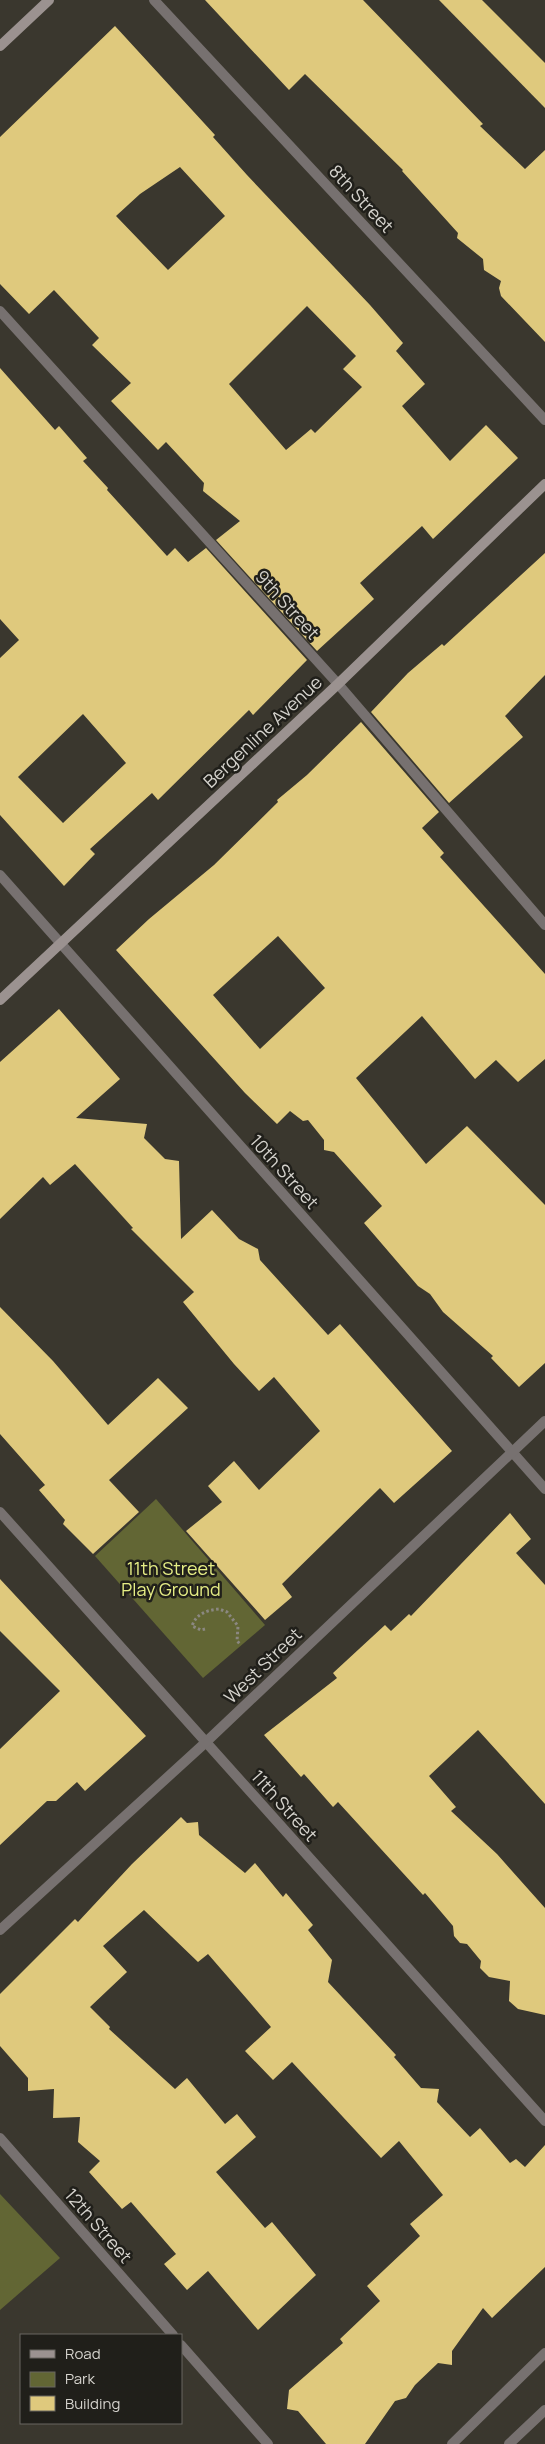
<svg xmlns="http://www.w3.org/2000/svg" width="545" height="2444" viewBox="0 0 545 2444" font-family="Manrope,sans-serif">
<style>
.green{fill:#626634}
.building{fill:#dfc97d;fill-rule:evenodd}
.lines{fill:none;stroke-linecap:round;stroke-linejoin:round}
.path{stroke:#8b8881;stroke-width:3;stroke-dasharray:2.5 2.5;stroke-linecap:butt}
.street{stroke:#777170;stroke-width:10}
.secondary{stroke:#9b9290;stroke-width:10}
.labels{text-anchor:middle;stroke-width:5;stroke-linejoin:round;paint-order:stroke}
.street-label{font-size:18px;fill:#d4d2cc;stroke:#201f1a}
.park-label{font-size:18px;fill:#e5ed85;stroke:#201f1a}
</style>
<rect width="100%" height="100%" fill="#3a372e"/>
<!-- green -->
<g class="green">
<path d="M156 1499 265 1625 203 1678 95 1556Z"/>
<path d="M0 2194 60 2258 0 2310Z"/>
</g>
<!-- building -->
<g class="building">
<path d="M205 0H363L483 124 480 126 525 169 545 150V342L501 296 499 288 501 281 484 270 483 259 457 238 458 233 402 171 403 170 305 74 289 90Z"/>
<path d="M439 0H482L545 63V108Z"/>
<path d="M115 26 215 135 213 137 247 175 370 305 403 343 396 351 425 384 402 406 450 461 486 425 518 458 433 539 422 526 360 583 374 599 317 651 216 540 240 521 203 491 204 483 166 442 158 450 111 401 131 383 92 345 99 338 54 290 29 314 0 284V137ZM180 167 225 216 168 270 116 216 140 194ZM307 306 356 356 343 369 362 387 315 433 311 429 286 450 229 384Z"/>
<path d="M0 368 55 430 59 426 87 458 83 461 108 488 107 490 167 556 175 548 188 562 206 548 307 660 253 715 249 710 158 800 152 793 90 849 95 854 64 886 0 815V658L19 640 0 619ZM83 714 126 763 63 823 18 777Z"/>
<path d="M545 553V675L505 716 523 737 449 803 371 712 408 673 442 644 444 646Z"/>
<path d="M361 722 439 812 422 828 444 853 440 857 545 974V1059L518 1082 496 1060 475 1079 422 1016 356 1078 426 1164 467 1126 545 1205V1363L519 1387 491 1358 493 1356 443 1312 430 1294 418 1286 364 1223 382 1206 334 1152 324 1150V1140L308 1120 303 1121 290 1111 277 1124 245 1093 116 950 149 919 214 865 278 802 277 800 307 775ZM278 936 325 988 260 1049 213 995Z"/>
<path d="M59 1009 120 1079 76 1118 147 1124 144 1138 165 1159 179 1161 181 1239 212 1210 239 1239 258 1249 260 1260 328 1335 340 1324 452 1451 394 1503 380 1488 282 1584 292 1597 265 1620 186 1531 222 1502 208 1486 234 1461 259 1490 320 1431 274 1377 259 1391 234 1364 183 1302 194 1292 131 1229 133 1228 75 1164 50 1185 43 1177 0 1219V1062Z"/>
<path d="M0 1307 53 1361 108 1425 158 1378 188 1408 109 1480 139 1512 93 1554 63 1524 65 1520 39 1490 45 1485 0 1434Z"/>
<path d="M510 1513 531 1539 516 1553 545 1585V1804L478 1730 429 1776 456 1807 451 1811 497 1854 545 1908V2015L518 2009 509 2001 510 1981 489 1977 480 1968 481 1961 467 1944 460 1943 454 1936 453 1926 425 1893 423 1895 338 1802 333 1807 304 1774 301 1777 264 1735 337 1678 333 1673 385 1625 391 1631 409 1614 411 1616Z"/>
<path d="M0 1579 146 1736 85 1791 77 1782 56 1801H47L0 1845V1749L60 1691 0 1631Z"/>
<path d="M181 1817 187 1823 198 1822 199 1835 245 1873 255 1863 283 1897 286 1893 313 1925 308 1930 332 1960 328 1982 396 2055 394 2057 421 2088 439 2089 437 2102 470 2137 480 2128 510 2163 516 2159 525 2167 545 2145V2267L492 2318 483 2308 452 2351V2365L438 2363 415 2385 406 2398 395 2401 365 2444H326L298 2411 287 2409 289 2390 343 2343 340 2339 380 2301 367 2286 420 2236 410 2224 443 2195 399 2141 381 2158 292 2062 273 2080 245 2051 271 2027 208 1954 198 1962 144 1910 103 1946 127 1972 90 2007 110 2027 109 2029 175 2089 187 2078 225 2124 237 2114 256 2137 216 2172 265 2228 272 2222 316 2275 258 2330 208 2271 187 2290 164 2264 176 2254 131 2202 122 2209 89 2172 100 2161 78 2142 80 2117 53 2118 54 2089 28 2091V2078L0 2046V1994L75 1919 78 1922 132 1864Z"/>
</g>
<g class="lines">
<!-- path -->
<path class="path" d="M205 1629 201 1630 192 1626C196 1614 207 1610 219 1609L227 1612 238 1626 237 1641 241 1645"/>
<!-- street -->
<g class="street">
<path d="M154 0 545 420"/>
<path d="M0 311 338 684 545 925"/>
<path d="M0 875 545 1489"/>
<path d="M0 1512 545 2121"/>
<path d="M0 1930 205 1743 545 1421"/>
<path d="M0 2138 173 2335"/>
<path d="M181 2345 268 2444"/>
<path d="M452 2444 545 2353"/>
<path d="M509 2444 545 2410"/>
</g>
<!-- secondary -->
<g class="secondary">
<path d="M0 46 49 0"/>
<path d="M0 1000 338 684 545 484"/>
</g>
</g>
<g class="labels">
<!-- street labels -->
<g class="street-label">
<text transform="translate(361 199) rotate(47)" y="6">8th Street</text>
<text transform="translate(287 605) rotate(48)" y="6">9th Street</text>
<text transform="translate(263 732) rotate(-43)" y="6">Bergenline Avenue</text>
<text transform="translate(284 1172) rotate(48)" y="6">10th Street</text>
<text transform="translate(263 1666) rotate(-44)" y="6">West Street</text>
<text transform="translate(284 1806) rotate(48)" y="6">11th Street</text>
<text transform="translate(98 2226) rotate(49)" y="6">12th Street</text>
</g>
<!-- park labels -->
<g class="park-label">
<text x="171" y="1575">11th Street<tspan x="171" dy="21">Play Ground</tspan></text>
</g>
</g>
<!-- legend -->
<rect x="20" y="2334" width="162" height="90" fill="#201f1a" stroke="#686761"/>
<rect x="30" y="2350" width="25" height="8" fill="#9b9290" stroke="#686761"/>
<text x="65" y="2359" font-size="15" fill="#d4d2cc">Road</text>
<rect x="30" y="2372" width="25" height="15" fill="#626634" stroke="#686761"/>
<text x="65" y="2384" font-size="15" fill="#d4d2cc">Park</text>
<rect x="30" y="2396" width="25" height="15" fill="#dfc97d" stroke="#686761"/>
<text x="65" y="2409" font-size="15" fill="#d4d2cc">Building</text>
</svg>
